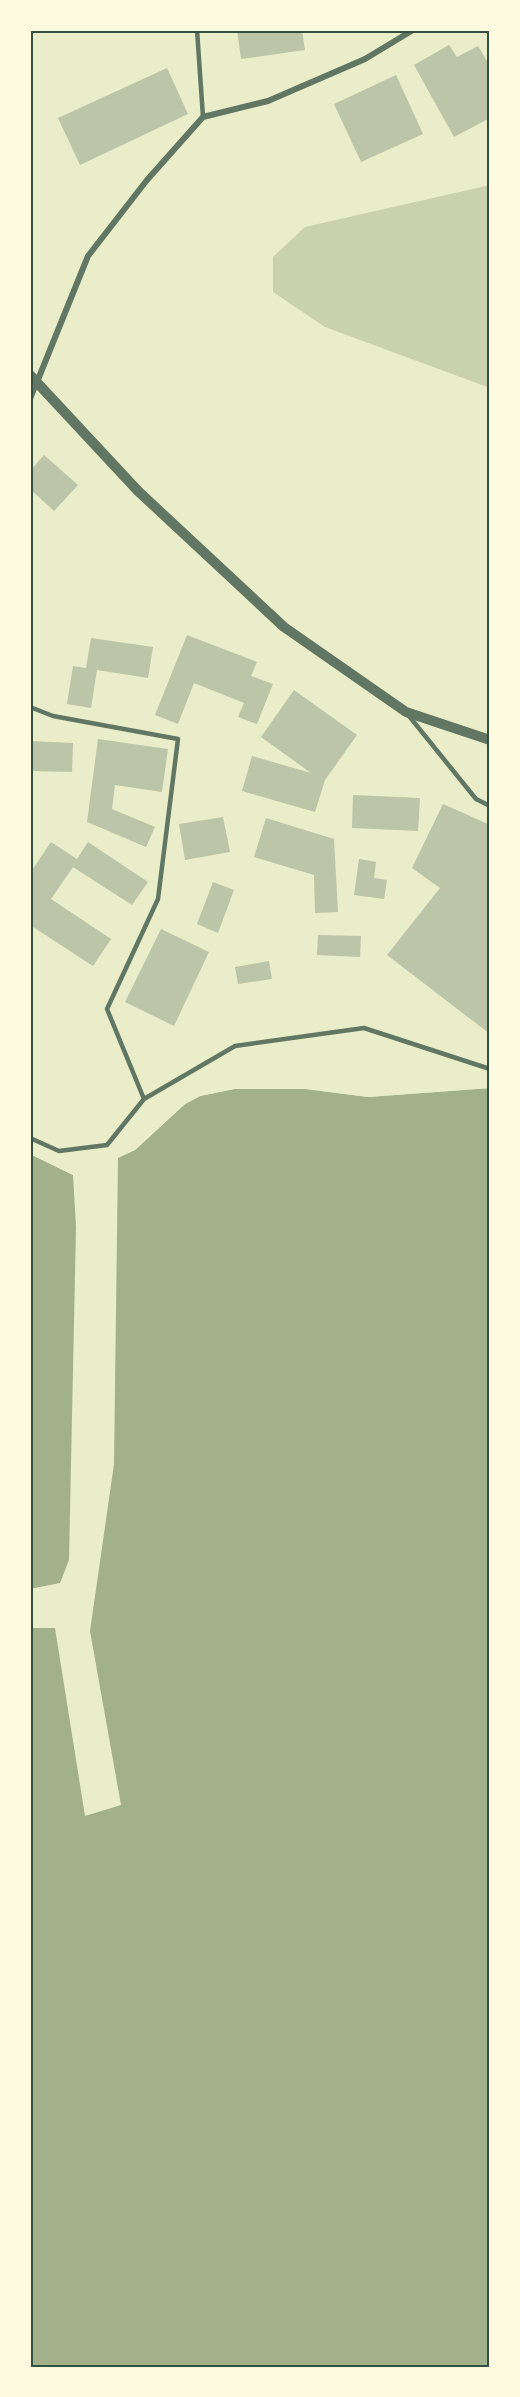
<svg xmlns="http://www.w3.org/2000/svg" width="520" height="2397" viewBox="0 0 520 2397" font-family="'Asap Condensed',sans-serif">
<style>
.green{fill:#cad2ad}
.water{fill:#a3b18a}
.pier{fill:#e9edc9}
.building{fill:#bcc5a7}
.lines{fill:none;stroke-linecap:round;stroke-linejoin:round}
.service{stroke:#617663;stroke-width:4.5}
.minor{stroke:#617663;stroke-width:6}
.tertiary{stroke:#617663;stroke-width:10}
.neatline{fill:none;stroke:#344e41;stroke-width:2}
</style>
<rect width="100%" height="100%" fill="#e9edc9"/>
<!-- green -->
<path class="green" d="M490 185V388L325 327 273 292V257L305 227Z"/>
<!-- water -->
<path class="water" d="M490 1088V2367H30V1154L73 1175 135 1150 185 1104 200 1096 234 1089H306L368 1097Z"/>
<!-- pier -->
<path class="pier" d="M490 1085V1088L368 1097 306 1089H234L200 1096 185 1104 135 1150 118 1158 114 1464 90 1631 121 1805 85 1816 55 1628H30V1589L60 1583 69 1560 76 1227 73 1175 30 1154V1151L73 1172 133 1147 183 1101 199 1093 234 1086H306L368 1094Z"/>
<!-- building -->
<g class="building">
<path d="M237 30H302L305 50 241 59Z"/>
<path d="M449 45 457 57 478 46 490 66V118L454 137 414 65Z"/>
<path d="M167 68 188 114 80 165 58 118Z"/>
<path d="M396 75 423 134 361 162 334 104Z"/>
<path d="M44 455 78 485 54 511 30 489V471Z"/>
<path d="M187 635 257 662 251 676 273 684 257 724 238 717 244 703 194 683 178 724 155 715Z"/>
<path d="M91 638 153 647 148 678 97 670 91 708 67 704 73 666 86 668Z"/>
<path d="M294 690 357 735 325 780 315 812 242 791 252 756 311 773 261 737Z"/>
<path d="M98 739 168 749 162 792 115 785 112 809 155 827 146 847 87 822Z"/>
<path d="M30 741 73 743 72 772 30 771Z"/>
<path d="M353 795 420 798 418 831 352 828Z"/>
<path d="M443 804 490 825V1034L387 955 440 888 412 868Z"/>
<path d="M223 817 230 852 185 860 179 824Z"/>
<path d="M266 818 334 839 338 912 315 913 314 875 254 857Z"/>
<path d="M51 842 77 859 88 842 148 882 132 905 73 867 51 899 111 939 93 966 30 925V873Z"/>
<path d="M359 859 376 862 374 878 387 880 384 899 354 895Z"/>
<path d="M213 882 234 890 218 933 197 924Z"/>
<path d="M161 929 209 952 174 1026 125 1002Z"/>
<path d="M318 935 361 936 360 957 317 955Z"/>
<path d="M269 961 272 979 238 984 235 967Z"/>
</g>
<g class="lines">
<!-- service -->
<g class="service">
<path d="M197 30 203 117"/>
<path d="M30 401 37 383"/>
<path d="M30 707 53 716 178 739 158 899 107 1009 144 1099"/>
<path d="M409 716 476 799 490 806"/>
<path d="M30 1138 59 1151 107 1145 144 1099 235 1046 364 1028 490 1069"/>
</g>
<!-- minor -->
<path class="minor" d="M37 382 88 256 147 180 203 117 268 101 365 59 413 30"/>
<!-- tertiary -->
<path class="tertiary" d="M30 375 138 491 284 627 406 712 490 740"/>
</g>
<!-- border -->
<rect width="520" height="2397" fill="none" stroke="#fefae0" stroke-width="63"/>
<rect x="32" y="32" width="456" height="2334" class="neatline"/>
</svg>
